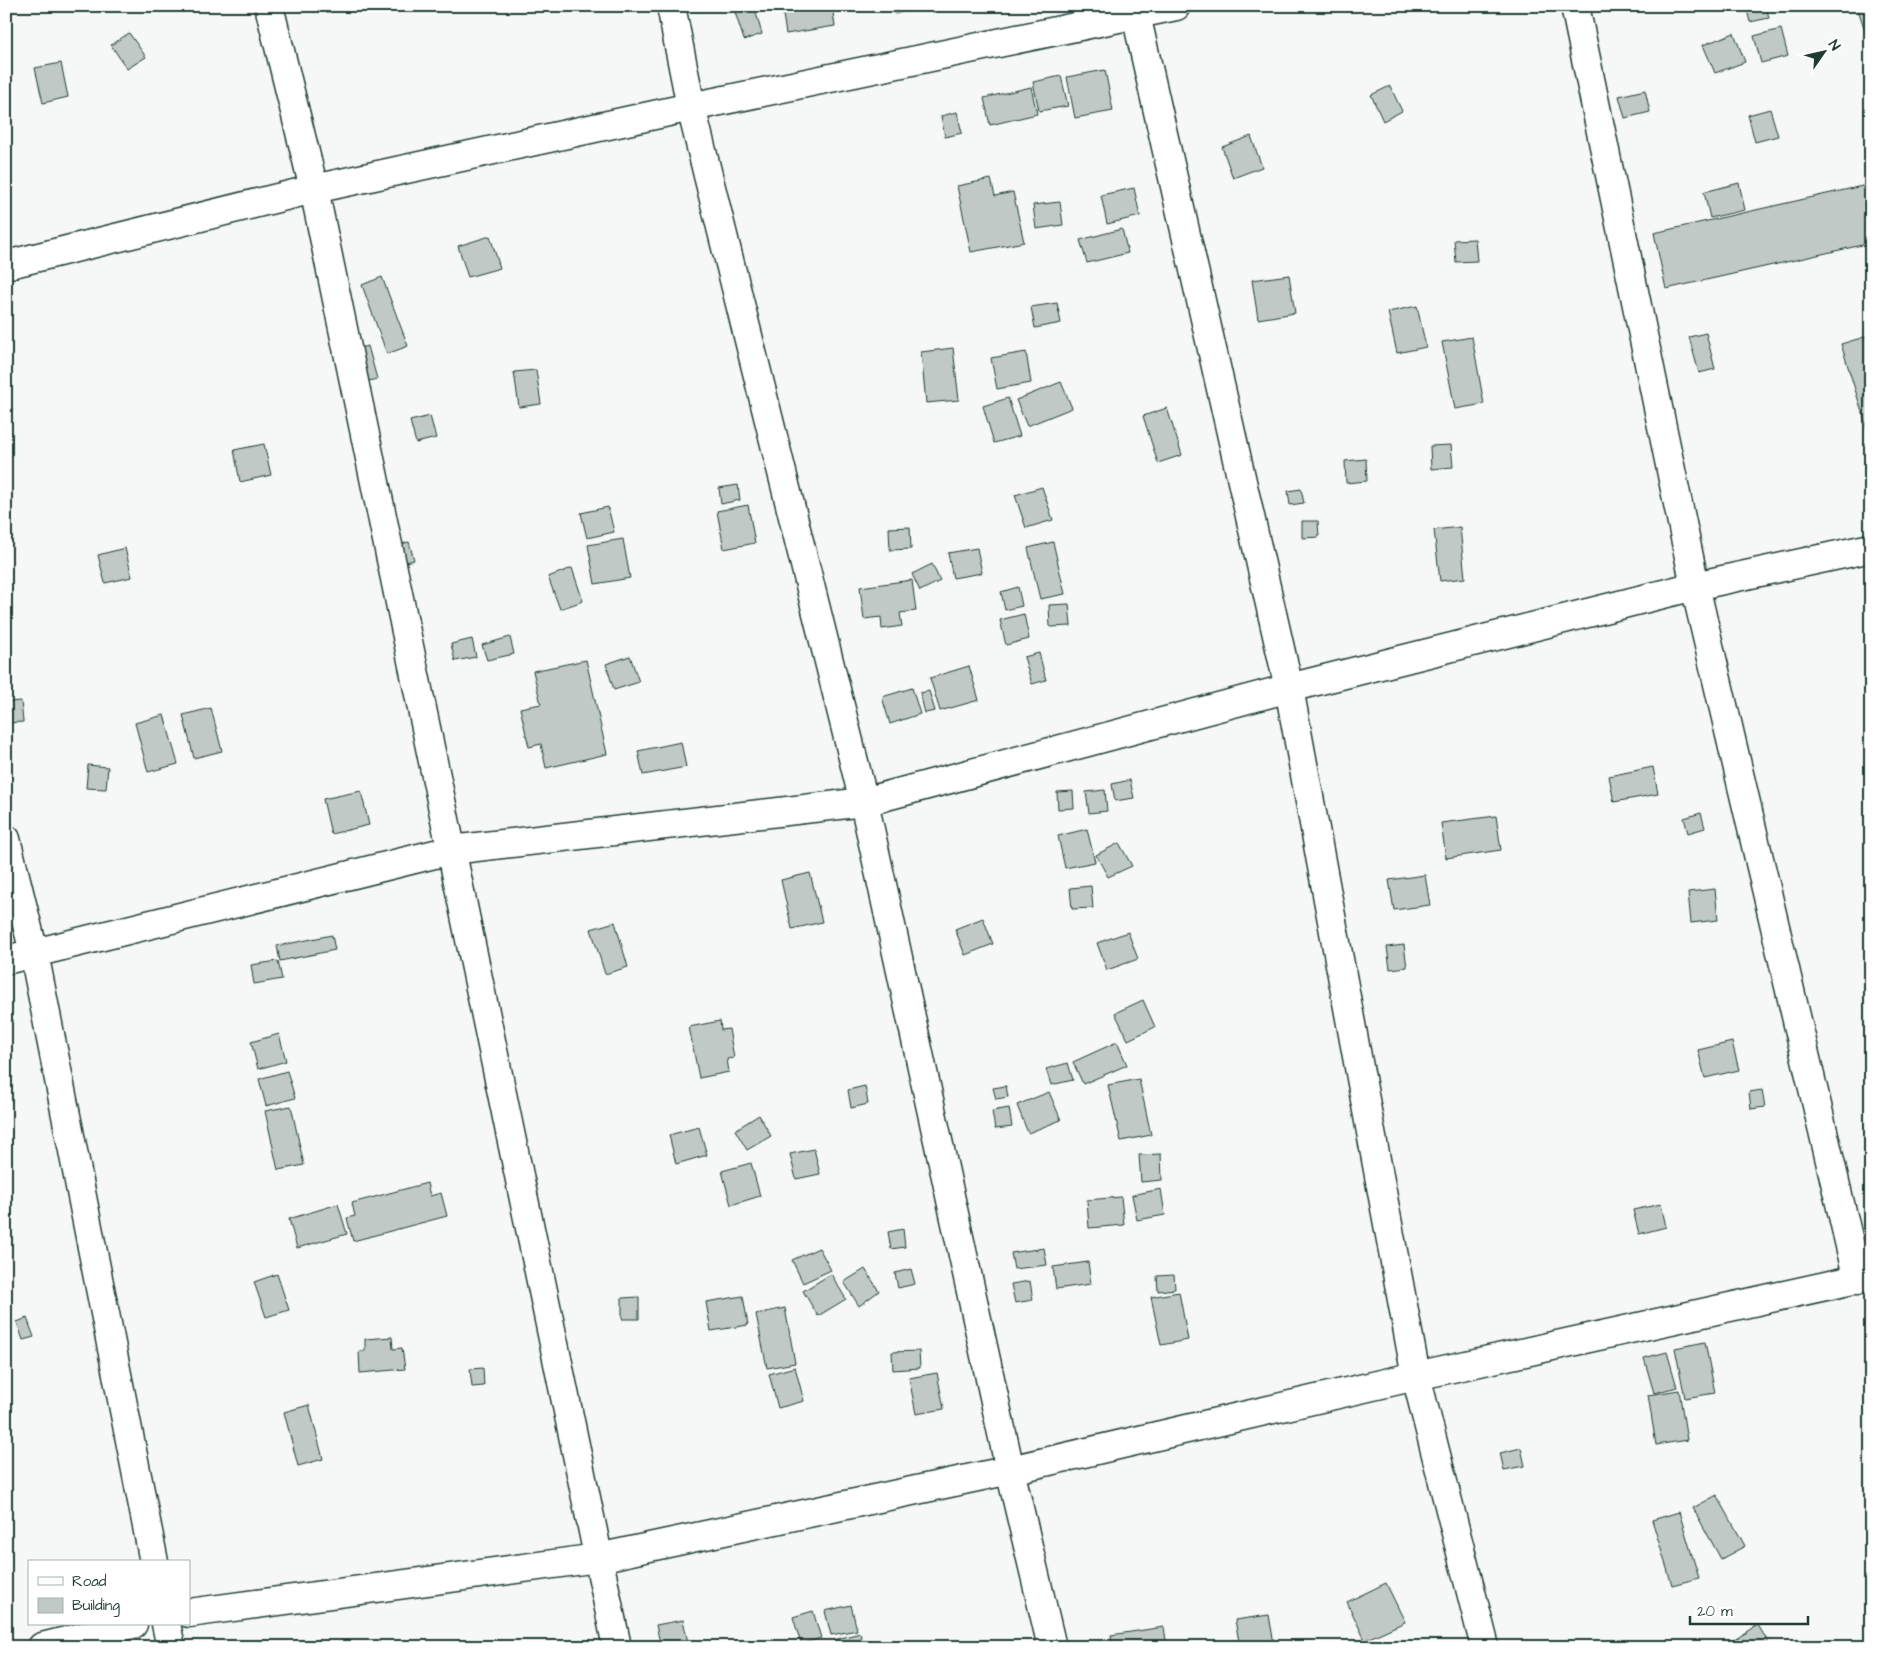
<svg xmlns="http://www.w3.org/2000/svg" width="1877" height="1653" viewBox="0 0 1877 1653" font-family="'Architects Daughter',sans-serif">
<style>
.building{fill:#c0c9c6;stroke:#1f3d34}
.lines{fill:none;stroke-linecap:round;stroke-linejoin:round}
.minor-casing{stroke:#1f3d34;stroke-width:31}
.minor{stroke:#fff;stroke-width:28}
</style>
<rect width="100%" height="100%" fill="#f6f7f7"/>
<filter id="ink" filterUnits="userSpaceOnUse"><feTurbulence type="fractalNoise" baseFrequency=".02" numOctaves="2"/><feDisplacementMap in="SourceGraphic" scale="10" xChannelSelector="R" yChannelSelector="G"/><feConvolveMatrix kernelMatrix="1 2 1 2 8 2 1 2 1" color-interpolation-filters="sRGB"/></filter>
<g filter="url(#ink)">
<!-- building -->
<g class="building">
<path d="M733 6H754L762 34 744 40Z"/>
<path d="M791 6H832L835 26 786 34 782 8Z"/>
<path d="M893 6H906L907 11 895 14Z"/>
<path d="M1746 6H1766L1769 18 1750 22Z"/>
<path d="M1857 6H1871V42L1869 43Z"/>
<path d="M1781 29 1788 56 1761 63 1754 36Z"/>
<path d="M129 33 146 57 127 69 111 45Z"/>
<path d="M1734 33 1745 62 1715 73 1703 45Z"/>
<path d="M61 63 68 97 43 103 35 68Z"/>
<path d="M1105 70 1113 111 1075 118 1067 77Z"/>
<path d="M1061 76 1068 106 1039 111 1033 82Z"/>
<path d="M1390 86 1402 111 1383 121 1371 95Z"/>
<path d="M1031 87 1037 114 990 125 984 98Z"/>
<path d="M1645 90 1650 112 1625 118 1619 96Z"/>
<path d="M1770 109 1778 136 1755 142 1748 115Z"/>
<path d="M957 112 962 133 945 137 941 116Z"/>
<path d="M1251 136 1262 167 1233 178 1222 147Z"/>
<path d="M991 179 995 196 1013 192 1024 242 971 252 957 186Z"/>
<path d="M1739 183 1745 210 1710 218 1704 192Z"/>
<path d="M1871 184V243L1666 289 1654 233Z"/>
<path d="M1134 188 1140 216 1107 224 1101 195Z"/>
<path d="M1060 202 1063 225 1036 229 1033 205Z"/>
<path d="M1122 229 1128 253 1087 263 1080 240Z"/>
<path d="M490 236 500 268 468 277 458 246Z"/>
<path d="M1475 239 1477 261 1456 262 1454 240Z"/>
<path d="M1289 275 1295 313 1258 319 1252 280Z"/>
<path d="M382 277 408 346 387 354 362 285Z"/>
<path d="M1057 303 1061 323 1035 328 1031 307Z"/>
<path d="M1417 306 1426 347 1397 353 1388 312Z"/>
<path d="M1706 333 1715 369 1699 373 1689 337Z"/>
<path d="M1871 335V441L1841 344Z"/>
<path d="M1472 337 1484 404 1455 409 1442 342Z"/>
<path d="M368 346 377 379 365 382 356 349Z"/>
<path d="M953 348 959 400 926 403 921 352Z"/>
<path d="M1026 352 1031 383 997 389 991 358Z"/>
<path d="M536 370 541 404 519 407 514 372Z"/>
<path d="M1061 382 1072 408 1027 426 1016 400Z"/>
<path d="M1008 398 1020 436 994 443 983 406Z"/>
<path d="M1167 408 1182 455 1158 463 1143 416Z"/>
<path d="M430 416 436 438 416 443 410 421Z"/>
<path d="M264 444 271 475 240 482 234 450Z"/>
<path d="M1451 445 1453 467 1431 469 1430 446Z"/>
<path d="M1366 459 1367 481 1346 483 1345 461Z"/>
<path d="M738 485 740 500 721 504 719 488Z"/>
<path d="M1042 487 1053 520 1026 528 1015 495Z"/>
<path d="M1301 489 1304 503 1290 505 1288 491Z"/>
<path d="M748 505 755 543 724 549 717 511Z"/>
<path d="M608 507 614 532 587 538 581 513Z"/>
<path d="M1302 521H1318L1319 537 1302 538Z"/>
<path d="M910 527 911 549 890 550 889 528Z"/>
<path d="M1460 527 1465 578 1440 581 1434 530Z"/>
<path d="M623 539 630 578 595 584 588 545Z"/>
<path d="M409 542 414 560 402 563 398 545Z"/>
<path d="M1053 542 1065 594 1040 599 1028 548Z"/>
<path d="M125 548 132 577 105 583 98 555Z"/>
<path d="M977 548 982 573 953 578 948 553Z"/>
<path d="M932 564 940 581 920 591 912 574Z"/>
<path d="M572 568 583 601 560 609 548 577Z"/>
<path d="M912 580 916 611 900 613 902 626 882 629 881 617 864 619 860 587Z"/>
<path d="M1018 587 1022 606 1005 610 1001 592Z"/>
<path d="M1069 604 1071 626 1050 627 1049 605Z"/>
<path d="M1024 614 1029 639 1006 645 1000 620Z"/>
<path d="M510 637 514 654 487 660 482 645Z"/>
<path d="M472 639 476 657 455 661 451 644Z"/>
<path d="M1039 653 1046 680 1032 684 1024 657Z"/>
<path d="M630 656 639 682 614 690 606 664Z"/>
<path d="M586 660 607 754 546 768 541 744 529 747 520 708 541 704 533 671Z"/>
<path d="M969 666 979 700 940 711 930 678Z"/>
<path d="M912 688 920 714 890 724 882 697Z"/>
<path d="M929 691 935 711 925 713 920 693Z"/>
<path d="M21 701 23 722 6 723V702Z"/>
<path d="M211 708 222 751 194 758 183 715Z"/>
<path d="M164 715 178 764 148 772 135 723Z"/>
<path d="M681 742 686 767 643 775 638 751Z"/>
<path d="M88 765 108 767 106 789 86 788Z"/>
<path d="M1653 767 1658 794 1614 802 1609 776Z"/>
<path d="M1130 780 1134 798 1115 801 1112 784Z"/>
<path d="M1105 790 1107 811 1089 813 1086 792Z"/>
<path d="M361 791 369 825 331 834 323 799Z"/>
<path d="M1073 791 1074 808 1058 809 1057 792Z"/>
<path d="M1701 813 1705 828 1688 833 1684 818Z"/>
<path d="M1496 816 1501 850 1446 858 1441 823Z"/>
<path d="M1087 829 1095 862 1065 868 1058 836Z"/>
<path d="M1119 843 1132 866 1108 877 1096 855Z"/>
<path d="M810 873 822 922 792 929 781 880Z"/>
<path d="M1425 875 1430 905 1394 910 1389 880Z"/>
<path d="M1091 886 1093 908 1072 909 1070 888Z"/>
<path d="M1715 889 1718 920 1691 923 1688 892Z"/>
<path d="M983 918 993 944 965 955 955 929Z"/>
<path d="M615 922 628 967 605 974 591 929Z"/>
<path d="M1128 932 1138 959 1107 970 1097 943Z"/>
<path d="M332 935 335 950 280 961 277 946Z"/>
<path d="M1404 945 1407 967 1390 969 1387 947Z"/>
<path d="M278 961 282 979 254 984 251 965Z"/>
<path d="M1143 1000 1155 1027 1128 1040 1115 1013Z"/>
<path d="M720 1021 721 1030 729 1029 734 1058 727 1059 729 1072 699 1078 689 1027Z"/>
<path d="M279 1034 286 1061 258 1069 251 1042Z"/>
<path d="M1117 1042 1127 1065 1083 1084 1073 1062Z"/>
<path d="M1732 1042 1739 1070 1705 1078 1698 1050Z"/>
<path d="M1068 1063 1073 1080 1051 1085 1046 1069Z"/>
<path d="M287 1071 295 1098 266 1106 259 1079Z"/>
<path d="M1139 1079 1151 1135 1121 1141 1108 1085Z"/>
<path d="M865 1086 868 1104 851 1108 848 1090Z"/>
<path d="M1006 1086 1008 1097 996 1099 993 1088Z"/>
<path d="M1762 1090 1765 1107 1751 1109 1749 1092Z"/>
<path d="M1049 1092 1061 1120 1028 1133 1017 1105Z"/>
<path d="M291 1106 304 1165 278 1170 265 1111Z"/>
<path d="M1009 1108 1012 1127 995 1129 992 1111Z"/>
<path d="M759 1115 771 1136 747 1150 735 1130Z"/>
<path d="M699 1127 707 1155 676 1164 669 1135Z"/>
<path d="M814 1149 820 1174 796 1179 790 1154Z"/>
<path d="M1161 1154 1162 1180 1141 1182 1139 1155Z"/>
<path d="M751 1163 760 1196 731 1205 722 1171Z"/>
<path d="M427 1183 430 1196 441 1193 447 1216 353 1241 347 1218 355 1216 352 1203Z"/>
<path d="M1161 1189 1165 1215 1137 1220 1132 1195Z"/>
<path d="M1121 1197 1124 1225 1089 1228 1087 1200Z"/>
<path d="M338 1204 347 1234 297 1248 289 1219Z"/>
<path d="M1661 1204 1666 1227 1639 1234 1633 1210Z"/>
<path d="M903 1229 905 1247 891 1249 888 1232Z"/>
<path d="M819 1248 831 1270 803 1283 792 1260Z"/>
<path d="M1044 1248 1047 1265 1014 1269 1011 1253Z"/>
<path d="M1088 1262 1091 1284 1056 1289 1053 1267Z"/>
<path d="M865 1269 879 1291 859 1306 844 1282Z"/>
<path d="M911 1269 915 1284 898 1288 895 1273Z"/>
<path d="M277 1274 289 1310 266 1317 254 1282Z"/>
<path d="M831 1274 846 1299 818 1316 803 1291Z"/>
<path d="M1174 1275 1175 1289 1158 1291 1157 1276Z"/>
<path d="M1030 1281 1033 1300 1015 1303 1011 1284Z"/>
<path d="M1179 1292 1188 1340 1161 1345 1151 1297Z"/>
<path d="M743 1296 748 1325 711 1331 706 1302Z"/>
<path d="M639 1297V1319H622V1298Z"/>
<path d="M785 1308 795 1363 767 1368 756 1314Z"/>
<path d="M27 1318 34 1337 23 1340 17 1322Z"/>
<path d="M392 1337 393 1349 402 1348 405 1369 360 1373 359 1351H365V1339Z"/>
<path d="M1705 1342 1715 1393 1685 1398 1675 1348Z"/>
<path d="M919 1351 920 1368 893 1370 892 1352Z"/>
<path d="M1667 1352 1677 1387 1654 1393 1644 1358Z"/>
<path d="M795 1367 804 1401 778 1408 769 1374Z"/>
<path d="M483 1368 484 1386 472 1387 470 1369Z"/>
<path d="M937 1373 944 1409 916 1414 909 1378Z"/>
<path d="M1679 1390 1687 1440 1656 1445 1648 1395Z"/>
<path d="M309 1405 323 1459 298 1466 284 1412Z"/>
<path d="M1521 1448 1525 1466 1504 1470 1500 1453Z"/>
<path d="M1717 1495 1745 1546 1721 1559 1693 1508Z"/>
<path d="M1679 1512 1699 1578 1672 1585 1652 1520Z"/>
<path d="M1386 1583 1405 1622 1365 1640 1347 1602Z"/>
<path d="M851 1605 857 1630 831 1635 825 1611Z"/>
<path d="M813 1611 821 1638 801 1644 793 1617Z"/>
<path d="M1269 1615 1274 1644 1259 1647H1240L1235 1620Z"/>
<path d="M683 1620 689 1647H661L656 1625Z"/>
<path d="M1758 1625 1771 1647H1734L1731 1642Z"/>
<path d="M1164 1627 1167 1647H1113L1111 1635Z"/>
<path d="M860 1633 864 1647H839L837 1639Z"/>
</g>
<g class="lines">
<defs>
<g id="minor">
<path d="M269 6 314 189 617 1647"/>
<path d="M671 6 691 107 864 802 1010 1470 1052 1647"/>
<path d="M1134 6 1289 688 1416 1376 1485 1647"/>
<path d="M1575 6 1695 586 1858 1280"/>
<path d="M6 265 314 189 691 107 1176 6"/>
<path d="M6 839 34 953 154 1562"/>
<path d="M6 960 451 850 864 802 1289 688 1695 586 1871 548"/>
<path d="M189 1613 598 1558 1010 1470 1416 1376 1871 1276"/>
<path d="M166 1624 171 1647"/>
<path d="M42 1647 133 1624"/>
</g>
</defs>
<!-- minor casing -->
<use href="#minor" class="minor-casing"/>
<!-- minor -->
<use href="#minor" class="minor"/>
</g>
</g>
<!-- margin -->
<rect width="1877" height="1653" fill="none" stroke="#fff" stroke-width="25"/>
<rect x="12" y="12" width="1852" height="1628" fill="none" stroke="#1f3d34" stroke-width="2" filter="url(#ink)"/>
<!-- legend -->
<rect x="28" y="1560" width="162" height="65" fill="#ffffff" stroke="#a5b1ae"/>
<rect x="38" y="1577" width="25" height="8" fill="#ffffff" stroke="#a5b1ae"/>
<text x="72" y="1586" font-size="15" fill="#1f3d34">Road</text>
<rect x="38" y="1598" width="25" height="15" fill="#c0c9c6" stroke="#a5b1ae"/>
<text x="72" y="1610" font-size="15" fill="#1f3d34">Building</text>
<!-- north arrow -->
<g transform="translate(1824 52) rotate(56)" stroke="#ffffff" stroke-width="4" paint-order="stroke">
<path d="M0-4L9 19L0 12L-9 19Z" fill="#1f3d34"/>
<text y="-8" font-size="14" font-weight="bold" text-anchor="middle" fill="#1f3d34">N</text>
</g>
<!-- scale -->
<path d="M1690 1616v8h118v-8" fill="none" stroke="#1f3d34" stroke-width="2.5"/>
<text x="1697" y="1616" font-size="15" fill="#1f3d34" stroke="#ffffff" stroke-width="4" paint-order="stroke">20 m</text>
</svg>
